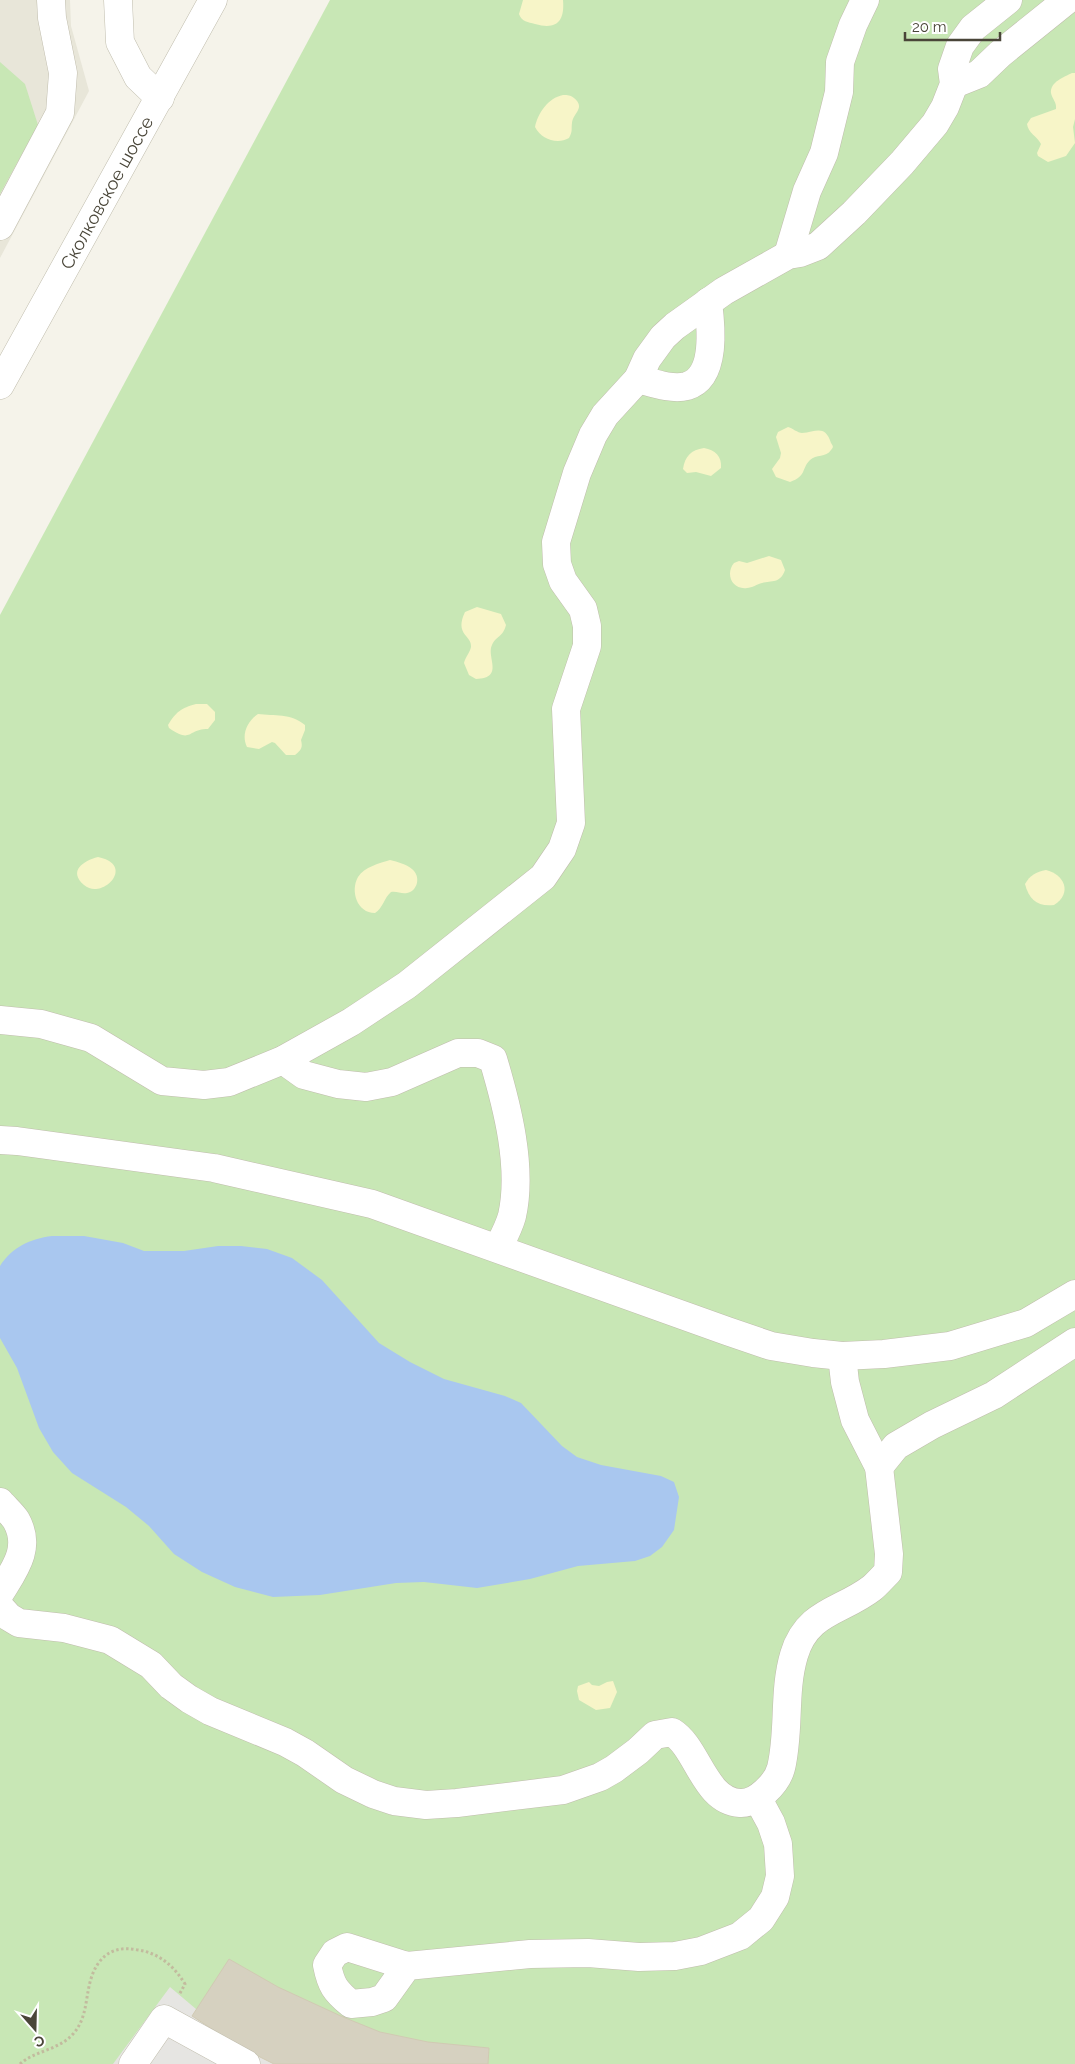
<svg xmlns="http://www.w3.org/2000/svg" width="1075" height="2064" viewBox="0 0 1075 2064" font-family="Raleway,sans-serif">
<style>
.residential{fill:#e8e6d9}
.green{fill:#c8e7b5}
.sand{fill:#f7f5c8}
.parking{fill:#e6e5e2}
.water{fill:#a9c7ef}
.building{fill:#d6d1c0;stroke:#d1cab3}
.lines{fill:none;stroke-linecap:round;stroke-linejoin:round}
.minor-casing{stroke:#c0bdad;stroke-width:29}
.path{stroke:#c2bb9e;stroke-width:3;stroke-dasharray:2.5 2.5;stroke-linecap:butt}
.minor{stroke:#fff;stroke-width:28}
.labels{text-anchor:middle;stroke-width:4;stroke-linejoin:round;paint-order:stroke}
.street-label{font-size:18px;fill:#494538;stroke:#fff}
</style>
<rect width="100%" height="100%" fill="#f5f3ea"/>
<!-- residential -->
<path class="residential" d="M0 0H70L71 26 89 91 0 258Z"/>
<!-- green -->
<g class="green">
<path d="M330 0H1075V2064H0V615Z"/>
<path d="M0 62 25 84 38 125 0 194Z"/>
</g>
<!-- sand -->
<g class="sand">
<path d="M523 0H563C565 22 556 30 535 24 528 22 522 22 519 14Z"/>
<path d="M1072 73H1075V119L1073 127 1075 143 1066 156 1048 162 1038 156 1037 153 1041 144C1037 136 1028 133 1027 124L1031 118 1056 109C1057 102 1052 99 1051 93 1050 82 1064 77 1072 73Z"/>
<path d="M563 95C568 95 570 95 574 98 586 108 573 113 572 123 571 131 573 130 569 138 557 145 541 139 535 127 538 113 548 98 563 95Z"/>
<path d="M788 427C792 428 798 433 802 433 816 432 825 424 831 443 833 446 834 447 831 450 826 458 816 454 810 460 801 469 807 476 790 482L776 477 772 469 780 458 781 453 776 437 778 432Z"/>
<path d="M704 448C715 450 722 456 721 468L711 476 696 472 687 473 683 469C685 456 691 450 704 448Z"/>
<path d="M769 556 781 560 785 570C780 584 772 580 762 583 757 584 752 588 747 588 732 590 725 574 734 563L739 561 747 563Z"/>
<path d="M477 607 501 614 506 625C503 637 496 636 492 645 486 657 505 678 476 679L469 675 464 663C465 658 470 652 471 647 472 635 454 635 465 612Z"/>
<path d="M196 704H207L215 712V720L208 729C187 729 192 744 169 728L168 725C176 712 181 708 196 704Z"/>
<path d="M258 714C274 716 291 713 305 725V730L301 740C303 748 301 750 295 755H286L275 743 272 742 259 749 247 747C241 735 247 721 258 714Z"/>
<path d="M98 857C137 865 102 901 84 885 68 871 83 861 98 857Z"/>
<path d="M390 860C398 862 406 864 412 869 421 876 418 891 407 893 401 894 397 891 391 892 384 898 383 908 375 913 357 913 350 891 358 877 364 867 380 863 390 860Z"/>
<path d="M1046 870C1064 874 1073 893 1054 905 1038 907 1029 900 1025 884 1030 875 1036 872 1046 870Z"/>
<path d="M613 1681 617 1692 610 1708 596 1710 579 1700 577 1691 578 1686 589 1682 592 1685 599 1686 607 1682Z"/>
</g>
<!-- parking -->
<path class="parking" d="M170 1987 222 2031 279 2064H113Z"/>
<!-- water -->
<path class="water" d="M52 1236H84L123 1243 144 1251H184L218 1246H241L267 1249 292 1258 322 1280 379 1343 410 1362 444 1379 505 1396 521 1403 562 1446 577 1457 601 1465 661 1476 674 1482 679 1497 674 1530 662 1547 650 1556 635 1561 578 1566 530 1579 477 1588 424 1582 396 1583 320 1595 273 1597 235 1587 202 1572 174 1554 149 1526 126 1507 72 1473 53 1452 39 1428 17 1368 0 1338V1266C12 1247 30 1239 52 1236Z"/>
<!-- building -->
<path class="building" d="M229 1959 278 1987 343 2017 380 2032 428 2042 489 2048 488 2064H274L240 2047 192 2016Z"/>
<g class="lines">
<defs>
<g id="minor">
<path d="M118 0 120 42 138 77 160 98"/>
<path d="M954 84 979 74 1000 54 1067 0"/>
<path d="M0 226 60 113 63 73 52 18 51 0"/>
<path d="M788 255 807 191 824 153 839 92 840 62 853 25 865 0"/>
<path d="M638 379C653 383 672 390 687 386 717 377 711 325 708 302"/>
<path d="M0 385 213 0"/>
<path d="M0 1020 41 1024 91 1038 162 1081 204 1085 229 1082 283 1060 351 1022 407 985 543 877 562 849 571 823 566 709 587 646V626L583 609 563 581 557 564 556 542 577 473 593 435 605 415 638 379 647 359 663 337 675 326 724 291 788 255 800 253 818 246 854 213 902 163 935 124 945 107 954 84 952 69 960 46 973 28 1008 0"/>
<path d="M283 1060 304 1075 338 1084 366 1087 392 1082 458 1053H478L493 1059C507 1106 523 1167 512 1216 509 1227 503 1238 498 1248"/>
<path d="M0 1140 17 1141 214 1168 372 1204 727 1331 771 1346 813 1353 842 1356 884 1354 950 1346 1026 1323 1075 1294"/>
<path d="M879 1467 896 1446 932 1425 994 1395 1075 1342"/>
<path d="M0 1502C5 1508 12 1514 16 1520 32 1548 14 1570 0 1593"/>
<path d="M0 1607 9 1617 19 1623 64 1628 110 1640 151 1665 171 1686 189 1699 210 1711 285 1742 305 1753 344 1780 373 1794 394 1801 426 1805 457 1803 563 1790 600 1777 614 1769 638 1751 655 1735 672 1732C698 1748 704 1801 740 1803 757 1804 777 1783 781 1768 790 1731 783 1692 794 1655 807 1611 841 1612 872 1588 877 1584 882 1578 888 1572L889 1554 879 1467 855 1420 845 1382 842 1356"/>
<path d="M407 1966 384 1998 372 2002 351 2004C335 1991 331 1985 327 1965L335 1953 347 1947 407 1966 530 1954 588 1953 639 1957 675 1956 701 1951 740 1936 761 1919 775 1897 780 1876 778 1844 771 1823 758 1799"/>
<path d="M133 2064 164 2019 246 2064"/>
</g>
</defs>
<!-- minor casing -->
<use href="#minor" class="minor-casing"/>
<!-- path -->
<path class="path" d="M20 2064C34 2051 59 2050 73 2034 92 2013 82 1984 100 1961 110 1949 123 1947 138 1950 159 1953 174 1966 185 1984L179 1995"/>
<!-- minor -->
<use href="#minor" class="minor"/>
</g>
<g class="labels">
<!-- street labels -->
<g class="street-label">
<text transform="translate(107 193) rotate(-61)" y="6">Сколковское шоссе</text>
</g>
</g>
<!-- north arrow -->
<g transform="translate(35 2029) rotate(160)" stroke="#ffffff" stroke-width="4" paint-order="stroke">
<path d="M0-4L9 19L0 12L-9 19Z" fill="#494538"/>
<text y="-8" font-size="14" font-weight="bold" text-anchor="middle" fill="#494538">С</text>
</g>
<!-- scale -->
<path d="M905 32v8h95v-8" fill="none" stroke="#494538" stroke-width="2.5"/>
<text x="912" y="32" font-size="15" fill="#494538" stroke="#ffffff" stroke-width="4" paint-order="stroke">20 m</text>
</svg>
